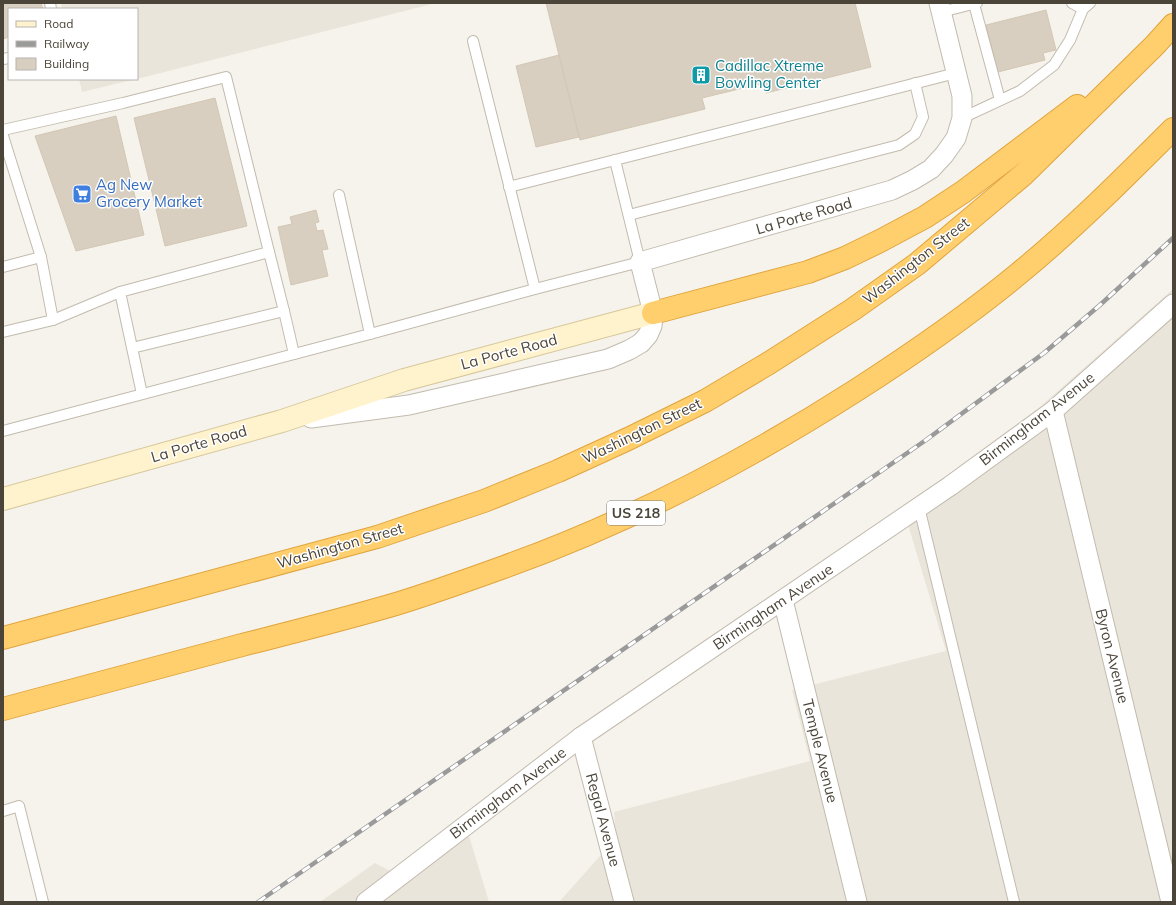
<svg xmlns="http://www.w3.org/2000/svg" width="1176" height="905" viewBox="0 0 1176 905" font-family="Mulish,sans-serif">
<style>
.residential{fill:#eae5da}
.building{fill:#d8cfc1;stroke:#d3c7b4}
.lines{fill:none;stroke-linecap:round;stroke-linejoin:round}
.lane-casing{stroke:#c2bbae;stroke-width:12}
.street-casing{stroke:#c2bbae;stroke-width:21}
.secondary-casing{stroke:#d6c79b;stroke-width:24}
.highway-casing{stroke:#e0a43c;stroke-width:24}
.lane{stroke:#fff;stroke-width:10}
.street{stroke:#fff;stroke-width:19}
.secondary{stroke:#fff3cd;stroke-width:22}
.highway{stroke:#ffcf6e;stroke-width:22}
.rail-casing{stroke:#9a9a9a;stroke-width:4.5}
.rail{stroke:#fff;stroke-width:3;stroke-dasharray:9;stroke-linecap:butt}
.labels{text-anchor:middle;stroke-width:3;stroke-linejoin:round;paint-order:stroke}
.shield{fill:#fff;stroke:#817c74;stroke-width:1}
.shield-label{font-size:14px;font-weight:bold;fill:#4b4439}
.culture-label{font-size:15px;fill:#0d838f;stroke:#fff;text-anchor:start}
.shop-label{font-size:15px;fill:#366cbe;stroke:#fff;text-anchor:start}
.street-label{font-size:15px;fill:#4b4439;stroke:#fff}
</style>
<rect width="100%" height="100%" fill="#f6f3ec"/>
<!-- residential -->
<g class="residential">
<path d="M61 3H436L137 79V9H62Z"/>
<path d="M79 79H136L82 92Z"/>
<path d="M1173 289V902H559L616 838 614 812 810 761 792 690 946 651 903 508 1041 406Z"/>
<path d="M469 836 489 902H320L375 863 400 876Z"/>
</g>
<!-- building -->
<g class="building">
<path d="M3 3H41L43 9H9V37L3 39Z"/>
<path d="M546 3H855L871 67 766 93 764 83 702 98 705 109 580 140Z"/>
<path d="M1046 10 1056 50 1043 53 1045 60 998 72 986 25Z"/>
<path d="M559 55 579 137 536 147 516 66Z"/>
<path d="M215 98 247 226 165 246 134 118Z"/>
<path d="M116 116 144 235 76 251 35 136Z"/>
<path d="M316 210 319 222 315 223 317 231 323 230 328 249 322 250 328 276 291 285 278 227 292 224 290 217Z"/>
</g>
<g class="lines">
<defs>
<g id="lane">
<path d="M50 3 51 9"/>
<path d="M1072 3 1083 9"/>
<path d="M974 4 1000 100"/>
<path d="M941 12 977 3"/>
<path d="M473 41 535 289"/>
<path d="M3 59 9 58"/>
<path d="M962 118 1020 91 1054 65 1070 40 1083 9 1090 3"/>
<path d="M3 130 123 103 226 77 269 252"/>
<path d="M3 136 41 257 53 320 120 292"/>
<path d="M509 187 615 160"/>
<path d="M339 195 370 334"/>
<path d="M629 215 899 145 915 134 923 117 915 83"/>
<path d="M3 267 41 257"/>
<path d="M284 311 294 354"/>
<path d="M3 332 53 320"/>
<path d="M132 348 284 311 269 252 120 292 142 394"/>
<path d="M3 431 370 334 535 289 640 262 615 160 956 73"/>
<path d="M919 507 1014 902"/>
<path d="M3 811 19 806 43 902"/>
</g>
<g id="street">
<path d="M1053 411 1171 902"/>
<path d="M311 418 409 405 608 359 629 350 641 343 648 335 652 326 653 313 640 262 892 190 913 180 931 169 944 155 956 138 962 118V96L939 3"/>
<path d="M783 600 857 902"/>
<path d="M581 737 624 902"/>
<path d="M366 902 581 737 950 486 1053 411 1173 304"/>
</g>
<path id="secondary" d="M3 499 282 421 404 380 653 313"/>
<g id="highway">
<path d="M653 313 808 272 845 258 880 241 925 217 963 192 1077 106"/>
<path d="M3 638 377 537 484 501 558 471 628 439 705 401 769 363 852 310 917 264 1024 174 1155 45 1173 25"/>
<path d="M3 709C83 688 162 666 242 645 293 632 345 619 396 604 432 593 468 580 504 567 627 523 744 462 855 391 911 355 966 317 1017 275 1072 230 1123 179 1173 129"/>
</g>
</defs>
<!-- lane casing -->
<use href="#lane" class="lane-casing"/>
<!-- street casing -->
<use href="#street" class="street-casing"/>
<!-- secondary casing -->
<use href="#secondary" class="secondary-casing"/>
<!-- highway casing -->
<use href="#highway" class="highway-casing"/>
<!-- lane -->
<use href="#lane" class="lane"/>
<!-- street -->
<use href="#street" class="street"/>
<!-- secondary -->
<use href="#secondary" class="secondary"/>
<!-- highway -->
<use href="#highway" class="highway"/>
<defs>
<path id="rail" d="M258 902 926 440 1044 353 1100 305 1173 238"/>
</defs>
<!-- rail casing -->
<use href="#rail" class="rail-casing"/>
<!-- rail -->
<use href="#rail" class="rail"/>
</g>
<!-- icons -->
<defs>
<symbol id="building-square" viewBox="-11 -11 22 22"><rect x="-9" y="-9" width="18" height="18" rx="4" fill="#0f9aa8" stroke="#fff"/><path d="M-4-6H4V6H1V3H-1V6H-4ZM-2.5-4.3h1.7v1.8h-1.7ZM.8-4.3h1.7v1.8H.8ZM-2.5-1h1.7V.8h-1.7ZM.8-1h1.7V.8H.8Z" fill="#fff"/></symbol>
<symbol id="supermarket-square" viewBox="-11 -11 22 22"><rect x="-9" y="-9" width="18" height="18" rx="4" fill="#3f7fe0" stroke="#fff"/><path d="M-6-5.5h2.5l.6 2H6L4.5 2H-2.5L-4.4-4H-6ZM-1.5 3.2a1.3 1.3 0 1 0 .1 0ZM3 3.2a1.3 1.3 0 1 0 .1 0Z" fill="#fff"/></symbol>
</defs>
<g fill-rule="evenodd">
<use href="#building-square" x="690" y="64" width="22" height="22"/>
<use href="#supermarket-square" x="71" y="183" width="22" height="22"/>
</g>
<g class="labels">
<!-- shield labels -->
<rect class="shield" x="607" y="501" width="58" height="24" rx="3"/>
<g class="shield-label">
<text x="636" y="518">US 218</text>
</g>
<!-- culture labels -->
<g class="culture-label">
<text x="715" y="71">Cadillac Xtreme<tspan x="715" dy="17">Bowling Center</tspan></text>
</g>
<!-- shop labels -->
<g class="shop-label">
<text x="96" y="190">Ag New<tspan x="96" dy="17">Grocery Market</tspan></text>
</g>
<!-- street labels -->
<g class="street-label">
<text transform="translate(804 216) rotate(-16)" y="5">La Porte Road</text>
<text transform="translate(916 261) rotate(-38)" y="5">Washington Street</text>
<text transform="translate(509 352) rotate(-15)" y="5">La Porte Road</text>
<text transform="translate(1037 419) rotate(-38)" y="5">Birmingham Avenue</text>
<text transform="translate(642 431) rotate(-26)" y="5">Washington Street</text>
<text transform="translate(199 444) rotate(-16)" y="5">La Porte Road</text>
<text transform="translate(340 546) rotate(-16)" y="5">Washington Street</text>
<text transform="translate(773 607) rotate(-34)" y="5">Birmingham Avenue</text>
<text transform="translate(1112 656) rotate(76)" y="5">Byron Avenue</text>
<text transform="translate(820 751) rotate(76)" y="5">Temple Avenue</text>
<text transform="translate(508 793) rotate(-37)" y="5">Birmingham Avenue</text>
<text transform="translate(603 820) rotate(75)" y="5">Regal Avenue</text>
</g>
</g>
<!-- border -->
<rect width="1176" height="905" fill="none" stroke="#4b4439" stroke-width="8"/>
<!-- legend -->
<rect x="8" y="8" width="130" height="72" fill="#ffffff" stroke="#b7b4b0"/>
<rect x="16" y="21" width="20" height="6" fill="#fff3cd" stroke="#b7b4b0"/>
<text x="44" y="28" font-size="12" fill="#4b4439">Road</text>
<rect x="16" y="41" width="20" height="6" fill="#9a9a9a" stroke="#b7b4b0"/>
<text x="44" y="48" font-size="12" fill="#4b4439">Railway</text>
<rect x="16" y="58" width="20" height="12" fill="#d8cfc1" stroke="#b7b4b0"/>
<text x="44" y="68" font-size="12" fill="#4b4439">Building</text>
</svg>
